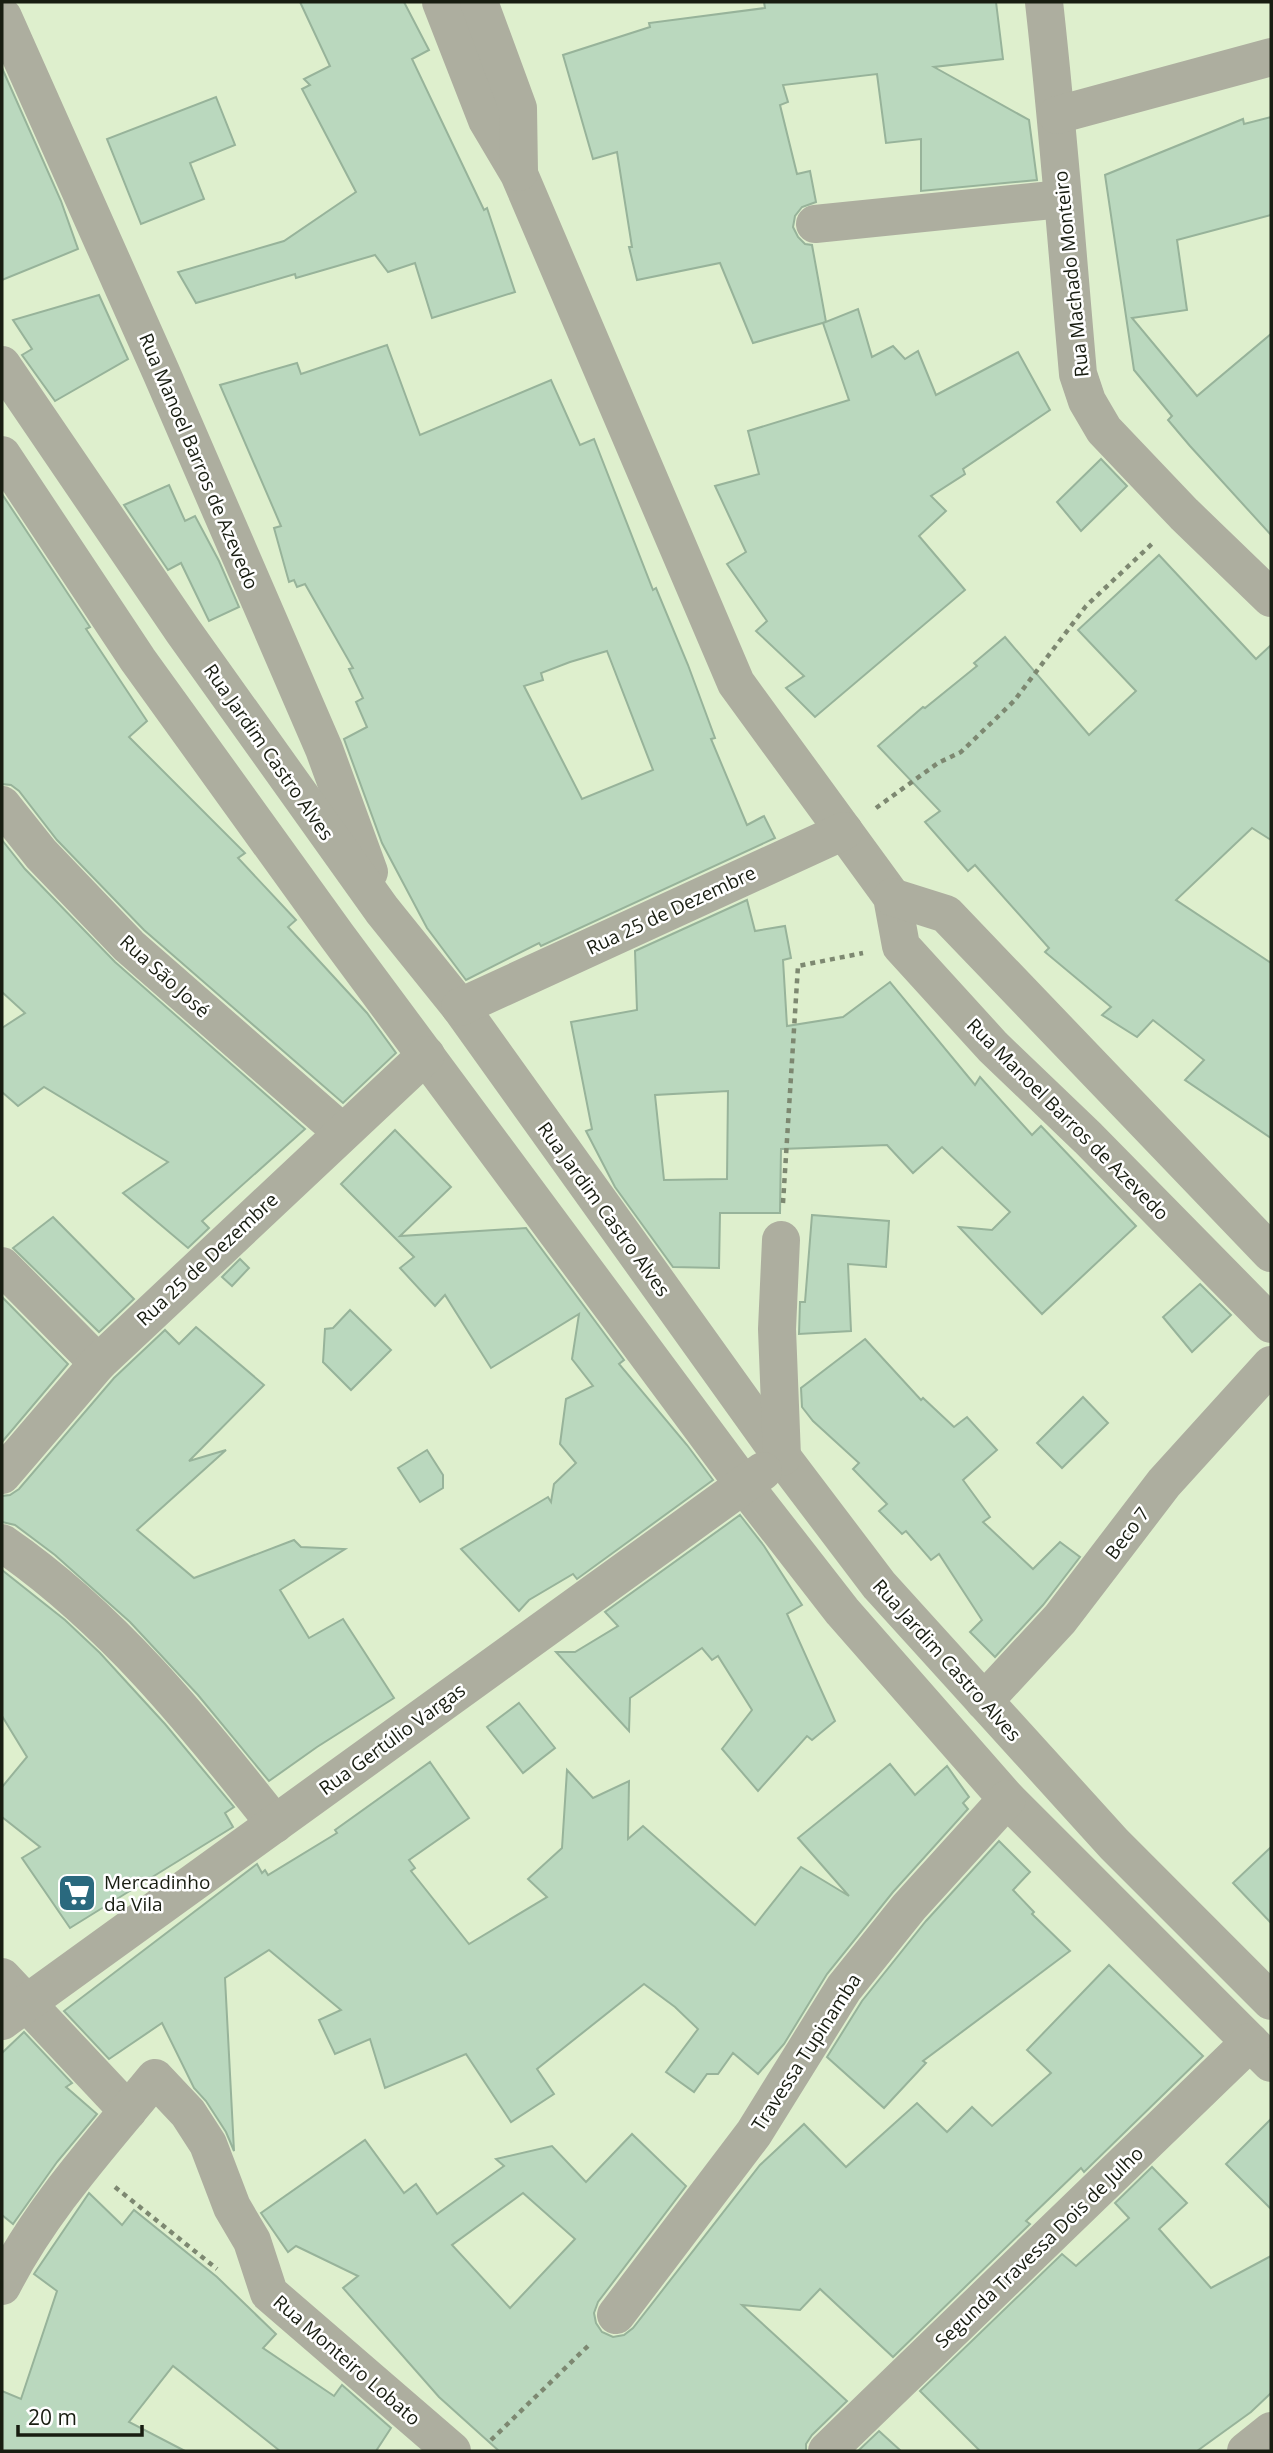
<svg xmlns="http://www.w3.org/2000/svg" width="1273" height="2453" viewBox="0 0 1273 2453" font-family="'Open Sans',sans-serif">
<style>
.building{fill:#bad8be;stroke:#97b39a;stroke-width:2;fill-rule:evenodd}
.lines{fill:none;stroke-linecap:round;stroke-linejoin:round}
.path{stroke:#7d8871;stroke-width:4.5;stroke-dasharray:5 5;stroke-linecap:butt}
.minor{stroke:#adae9f;stroke-width:38}
.labels{text-anchor:middle;stroke-width:5;stroke-linejoin:round;paint-order:stroke}
.street-label{font-size:19px;fill:#181d11;stroke:#fff}
.poi-label{font-size:19px;fill:#181d11;stroke:#fff;text-anchor:start}
</style>
<rect width="100%" height="100%" fill="#deefcd"/>
<!-- building -->
<g class="building">
<path d="M300 2H404L429 50 412 59 484 210 487 208 515 292 432 318 415 263 388 272 375 255 296 278 295 274 196 303 178 272 284 241 356 192 302 89 310 85 304 79 330 66Z"/>
<path d="M764 2H996L1003 59 934 67 1029 120 1037 180 921 191V139L886 143 877 74 783 85 788 102 780 105 797 174 810 171 816 202 802 207 795 216 793 227 798 237 805 244 812 245 826 322 753 343 720 263 637 280 629 247H632L617 152 593 159 563 55 650 27 649 23 765 8Z"/>
<path d="M2 68 61 201 78 249 2 280Z"/>
<path d="M216 97 235 145 190 163 204 199 141 224 107 139Z"/>
<path d="M1271 117V215L1177 240 1187 310 1132 318 1197 396 1271 334V535L1190 446 1168 420 1172 416 1134 370 1105 175 1243 119 1244 124Z"/>
<path d="M99 295 128 359 55 401 22 355 32 349 13 320Z"/>
<path d="M858 309 872 357 893 346 905 359 918 351 936 395 1018 352 1050 410 963 469 965 474 931 496 946 511 919 536 965 590 815 717 786 688 804 676 756 631 767 621 727 564 746 552 715 486 759 474 748 431 849 400 823 323Z"/>
<path d="M387 345 420 435 551 380 580 445 594 439 653 590 656 588 688 665 715 738 711 739 747 825 764 816 775 838 541 946 539 943 466 980 427 928 382 843 344 739 367 727 356 702 363 698 349 669 353 668 305 584 297 587 294 580 289 582 274 528 281 526 220 385 297 363 301 374ZM607 651 653 770 582 799 524 686 543 680 541 673 570 662Z"/>
<path d="M1101 459 1127 486 1081 531 1057 502Z"/>
<path d="M169 485 185 521 195 516 219 561 239 607 209 621 181 563 168 570 124 505Z"/>
<path d="M2 494 90 627 86 629 147 721 129 737 245 853 238 858 296 920 288 927 367 1013 396 1053 343 1103 144 930 57 840 19 791 11 785 2 784Z"/>
<path d="M1159 555 1256 659 1271 645V840L1252 828 1176 900 1271 963V1138L1185 1080 1204 1060 1153 1020 1137 1037 1102 1015 1111 1007 1045 952 1049 948 975 865 968 871 925 822 940 811 878 746 923 707 925 708 977 666 974 663 1005 637 1089 735 1136 691 1078 630Z"/>
<path d="M2 840 25 869 115 962 305 1129 202 1221 209 1228 188 1248 123 1193 168 1162 44 1087 18 1106 2 1092V1028L25 1013 2 992Z"/>
<path d="M747 900 755 931 785 926 791 958 783 960 787 1026 843 1017 890 982 975 1085 980 1077 1032 1135 1041 1126 1136 1226 1042 1314 959 1227 992 1230 1010 1212 942 1147 913 1173 887 1145 781 1149 780 1213H720L719 1268 673 1267 615 1187 586 1131 592 1129 571 1022 637 1010 635 951ZM728 1091 727 1179 664 1180 655 1095Z"/>
<path d="M395 1130 451 1187 400 1236 526 1228 624 1360 619 1364 687 1445 713 1480 577 1579 573 1574 529 1600 519 1611 461 1549 548 1497 551 1502 554 1484 576 1463 560 1444 566 1399 593 1386 572 1359 579 1314 491 1368 445 1295 435 1306 400 1268 414 1257 341 1184Z"/>
<path d="M812 1215 889 1221 886 1267 848 1264 851 1331 799 1334 800 1302H805Z"/>
<path d="M53 1217 134 1299 99 1332 13 1248Z"/>
<path d="M240 1259 249 1268 232 1286 222 1277Z"/>
<path d="M1200 1284 1231 1315 1192 1352 1163 1317Z"/>
<path d="M2 1297 68 1364 2 1442Z"/>
<path d="M350 1310 391 1350 351 1390 323 1362 325 1329 333 1328Z"/>
<path d="M196 1327 264 1385 189 1461 226 1450 137 1530 194 1578 294 1540 301 1547 345 1549 280 1590 309 1638 343 1619 394 1698 317 1747 269 1781 198 1695 130 1622 55 1555 15 1525 2 1522V1496L10 1495 19 1489 114 1378 165 1330 179 1344Z"/>
<path d="M865 1339 921 1400 923 1398 954 1427 967 1417 997 1450 963 1480 990 1517 983 1522 1033 1569 1060 1542 1080 1557 1043 1605 995 1657 970 1632 982 1620 939 1554 931 1560 906 1531 902 1534 879 1511 887 1504 853 1469 859 1463 813 1421 802 1407 801 1388Z"/>
<path d="M1083 1397 1108 1423 1062 1468 1037 1443Z"/>
<path d="M427 1450 443 1475V1488L420 1502 398 1468Z"/>
<path d="M740 1515 764 1546 802 1605 787 1614 835 1721 812 1740 807 1736 758 1791 722 1749 752 1710 718 1656 712 1660 702 1648 630 1698 629 1731 556 1652H575L618 1626 605 1612Z"/>
<path d="M2 1570 65 1620 100 1653 165 1724 234 1807 225 1813 233 1827 70 1928 22 1858 40 1847 2 1817V1787L27 1757 2 1716Z"/>
<path d="M519 1703 555 1748 523 1773 487 1727Z"/>
<path d="M430 1762 469 1818 409 1860 415 1868 411 1871 469 1944 547 1897 528 1879 562 1848 567 1770 593 1798 629 1781 628 1839 643 1826 755 1925 801 1867 849 1896 798 1838 890 1764 915 1795 947 1766 969 1797 963 1803 968 1809 893 1892 827 1974 784 2044 758 2074 733 2053 718 2074H707L694 2092 666 2072 698 2029 675 2007 644 1984 537 2069 554 2094 511 2122 466 2054 385 2088 370 2039 335 2054 319 2020 341 2010 269 1950 225 1978 234 2151 226 2132 206 2101 194 2088 162 2023 109 2059 64 2011 257 1864 262 1873 265 1870 268 1875 337 1833 335 1830Z"/>
<path d="M999 1841 1030 1872 1013 1890 1034 1912 1032 1914 1070 1951 923 2061 926 2063 884 2108 827 2057 862 2001 926 1921Z"/>
<path d="M1271 1847V1923L1233 1883Z"/>
<path d="M1109 1965 1203 2056 1084 2172 1081 2168 1026 2221 1030 2224 893 2357 820 2289 800 2310 742 2305 847 2401 812 2435 806 2444V2451H499L439 2397 343 2288 358 2276 296 2246 288 2252 261 2213 365 2140 404 2193 416 2184 437 2214 504 2166 496 2159 552 2146 586 2182 632 2134 686 2186 598 2302 594 2313 596 2323 602 2332 613 2337 624 2335 633 2328 760 2165 804 2124 846 2167 917 2103 947 2132 972 2107 992 2126 1051 2073 1027 2050ZM523 2193 575 2239 510 2308 452 2245Z"/>
<path d="M24 2032 72 2083 66 2087 97 2114 57 2162 13 2224 2 2215V2053Z"/>
<path d="M1271 2119V2209L1226 2164Z"/>
<path d="M1152 2167 1187 2203 1159 2229 1211 2288 1271 2256V2393L1251 2412 1197 2451H980L920 2391 1062 2254 1076 2266 1129 2218 1115 2203Z"/>
<path d="M89 2193 122 2225 134 2210 217 2277 276 2334 263 2348 334 2396 342 2385 391 2428 376 2451H280L173 2366 129 2422 185 2451H2V2391L21 2399 57 2291 34 2274Z"/>
<path d="M879 2431 901 2451H858Z"/>
</g>
<g class="lines">
<!-- path -->
<g class="path">
<path d="M876 808 938 763 961 752 1014 701 1086 606 1155 541"/>
<path d="M783 1203 798 966 863 953"/>
<path d="M115 2187 217 2269"/>
<path d="M491 2440 590 2344"/>
</g>
<!-- minor -->
<g class="minor">
<path d="M441 2 487 120 519 174 736 683 892 897 901 946 993 1047 1088 1138 1271 1324"/>
<path d="M479 2 518 108 519 172"/>
<path d="M1044 2C1058 126 1067 250 1078 374L1087 401 1104 430 1184 514 1271 598"/>
<path d="M2 18 3 17 161 372 324 749 369 872"/>
<path d="M1057 115 1271 57"/>
<path d="M815 224 1062 199"/>
<path d="M2 365 183 631 382 910 460 1007 782 1457 879 1585 1114 1844 1271 2001"/>
<path d="M2 455 138 660 337 936 744 1485 842 1611 1007 1799 1271 2063"/>
<path d="M2 805 41 854 129 946 342 1132"/>
<path d="M892 897 946 914 1271 1253"/>
<path d="M460 1007 844 831"/>
<path d="M781 1240 777 1329 782 1457"/>
<path d="M2 1266 98 1363"/>
<path d="M2 1475 98 1363 426 1055"/>
<path d="M2 1543C111 1618 194 1721 275 1824"/>
<path d="M984 1701 1060 1619 1164 1483 1271 1365"/>
<path d="M2 1977 128 2111"/>
<path d="M2 2021 763 1471"/>
<path d="M2 2286C41 2209 101 2144 155 2078L188 2113 208 2144 232 2207 252 2241 269 2293 452 2451"/>
<path d="M616 2315 754 2133 844 1988 909 1907 1007 1799"/>
<path d="M827 2451 1250 2042"/>
<path d="M1246 2451 1271 2431"/>
</g>
</g>
<!-- icons -->
<defs>
<symbol id="supermarket-square" viewBox="-11 -11 22 22"><rect x="-9" y="-9" width="18" height="18" rx="4" fill="#2a697e" stroke="#fff"/><path d="M-6-5.5h2.5l.6 2H6L4.5 2H-2.5L-4.4-4H-6ZM-1.5 3.2a1.3 1.3 0 1 0 .1 0ZM3 3.2a1.3 1.3 0 1 0 .1 0Z" fill="#fff"/></symbol>
</defs>
<g fill-rule="evenodd">
<use href="#supermarket-square" x="55" y="1871" width="44" height="44"/>
</g>
<g class="labels">
<!-- street labels -->
<g class="street-label">
<text transform="translate(1071 274) rotate(-96)" y="7">Rua Machado Monteiro</text>
<text transform="translate(199 461) rotate(67)" y="7">Rua Manoel Barros de Azevedo</text>
<text transform="translate(269 752) rotate(55)" y="7">Rua Jardim Castro Alves</text>
<text transform="translate(671 910) rotate(-25)" y="7">Rua 25 de Dezembre</text>
<text transform="translate(165 976) rotate(42)" y="7">Rua São José</text>
<text transform="translate(1068 1119) rotate(45)" y="7">Rua Manoel Barros de Azevedo</text>
<text transform="translate(604 1209) rotate(54)" y="7">Rua Jardim Castro Alves</text>
<text transform="translate(207 1259) rotate(-43)" y="7">Rua 25 de Dezembre</text>
<text transform="translate(1127 1533) rotate(-53)" y="7">Beco 7</text>
<text transform="translate(947 1660) rotate(48)" y="7">Rua Jardim Castro Alves</text>
<text transform="translate(392 1739) rotate(-36)" y="7">Rua Gertúlio Vargas</text>
<text transform="translate(806 2052) rotate(-57)" y="7">Travessa Tupinamba</text>
<text transform="translate(1039 2247) rotate(-44)" y="7">Segunda Travessa Dois de Julho</text>
<text transform="translate(347 2360) rotate(41)" y="7">Rua Monteiro Lobato</text>
</g>
<!-- poi labels -->
<g class="poi-label">
<text x="104" y="1889">Mercadinho<tspan x="104" dy="22">da Vila</tspan></text>
</g>
</g>
<!-- border -->
<rect width="1273" height="2453" fill="none" stroke="#181d11" stroke-width="7"/>
<!-- scale -->
<path d="M18 2425v10h124v-10" fill="none" stroke="#181d11" stroke-width="3.5"/>
<text x="28" y="2425" font-size="21" fill="#181d11" stroke="#ffffff" stroke-width="5" paint-order="stroke">20 m</text>
</svg>
